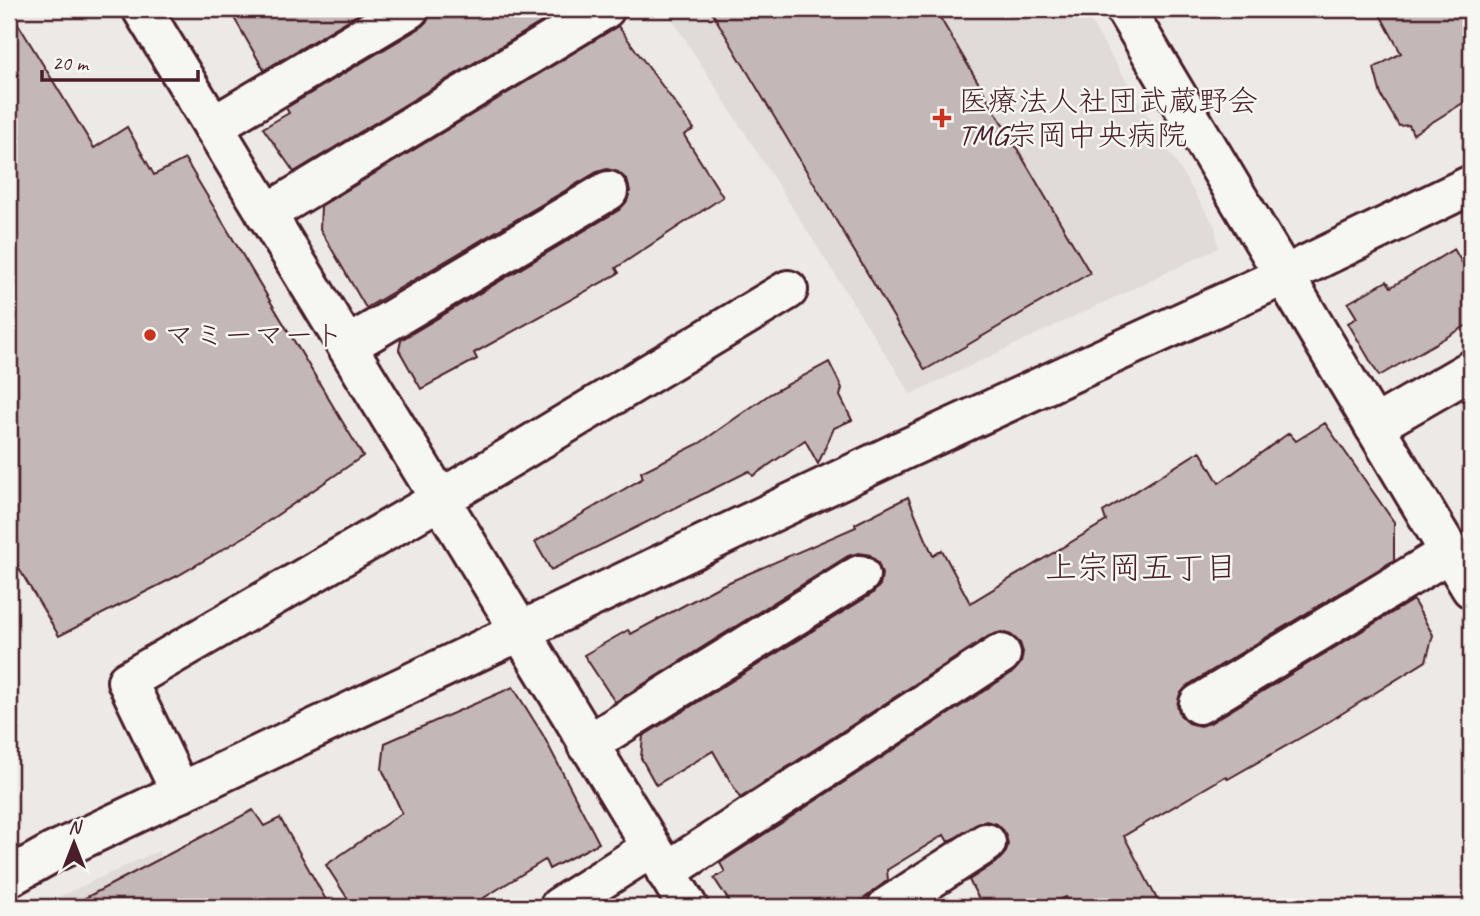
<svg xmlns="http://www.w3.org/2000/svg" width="1480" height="916" viewBox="0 0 1480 916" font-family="Caveat,'Klee One',sans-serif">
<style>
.built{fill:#e0dad8}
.building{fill:#c4b7b7;stroke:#4a1f2b;stroke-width:2}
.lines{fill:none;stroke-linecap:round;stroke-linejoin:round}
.minor-casing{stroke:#4a1f2b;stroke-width:44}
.minor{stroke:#f6f6f2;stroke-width:38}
.poi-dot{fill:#c8321e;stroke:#f6f6f2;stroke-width:2.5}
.labels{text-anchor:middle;stroke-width:5;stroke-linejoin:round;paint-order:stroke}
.poi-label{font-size:30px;fill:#4a1f2b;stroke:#f6f6f2;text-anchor:start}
.neighbourhood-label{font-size:32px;fill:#4a1f2b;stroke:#f6f6f2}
</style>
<rect width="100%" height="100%" fill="#ece9e6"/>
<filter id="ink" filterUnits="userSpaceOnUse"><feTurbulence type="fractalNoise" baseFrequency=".0143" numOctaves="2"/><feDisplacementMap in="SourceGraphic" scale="14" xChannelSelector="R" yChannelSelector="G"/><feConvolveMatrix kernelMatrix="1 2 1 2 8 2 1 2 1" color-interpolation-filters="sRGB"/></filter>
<g filter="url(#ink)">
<!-- built -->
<g class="built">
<path d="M666 9H1083L1215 227 1218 248 911 394Z"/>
<path d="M158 851 190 907H37Z"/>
</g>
<!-- building -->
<g class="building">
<path d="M9 9 94 148 127 127 154 175 185 159 363 456 251 533 179 575 59 636 9 552Z"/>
<path d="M229 9H367L264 70Z"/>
<path d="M431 9H563L294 172 263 128 289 113 286 108 420 28 428 20Z"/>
<path d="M710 9H935L1090 273 925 370Z"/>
<path d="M1377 9H1471V98L1413 134 1409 125 1399 126 1381 95 1374 68 1401 53Z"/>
<path d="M618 26 694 129 684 135 723 197 616 268 619 273 474 353 477 359 421 389 399 350 401 340 619 210 627 201 630 191 627 180 618 172 607 169 597 172 366 308 320 229 321 206Z"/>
<path d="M1454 249 1471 278V323L1379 376 1348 323 1357 318 1348 303 1387 281 1391 287Z"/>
<path d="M829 362 842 388 840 396 852 420 834 428 818 464 805 440 753 476 749 471 551 570 535 542 643 478 641 472 700 443 770 394Z"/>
<path d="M1325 423 1394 522V560L1188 685 1180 694 1177 705 1180 715 1189 723 1200 726 1210 723 1413 600 1433 635 1426 661 1330 721 1228 779 1226 776 1124 836 1161 907H1074L1066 897 1043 907H983L969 880 998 861 1006 852 1008 843 1004 831 997 824 986 821 948 842 944 835 887 870 888 880 853 907H733L714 878 725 872 720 863 1013 672 1021 663 1023 652 1020 643 1011 635 1001 632 989 636 740 798 713 751 656 785 641 758 643 736 872 594 880 585 882 574 878 563 870 555 859 553 848 556 615 702 584 655 628 630 631 634 720 586 856 527 855 524 908 497 933 556 942 550 970 603 1106 521 1103 512 1200 451 1219 483 1289 433 1296 441Z"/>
<path d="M513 687 543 735 599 843 549 869 545 860 469 907H353L326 865 402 813 382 769 385 743Z"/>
<path d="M253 810 264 826 280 818 330 907H68Z"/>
</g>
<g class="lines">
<defs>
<g id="minor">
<path d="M142 9 688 907"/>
<path d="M1125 9 1471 588"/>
<path d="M213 126 409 9"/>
<path d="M266 214 605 9"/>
<path d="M347 346 608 191"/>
<path d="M1374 426 1471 370"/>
<path d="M1199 704 1450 552"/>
<path d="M587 745 860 575"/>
<path d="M181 793 127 681 439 500 788 290"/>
<path d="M666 872 1001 654"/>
<path d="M9 877 52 853 901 451 1285 275 1471 185"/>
<path d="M559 907 651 848"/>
<path d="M887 907 986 843"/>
</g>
</defs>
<!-- minor casing -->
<use href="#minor" class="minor-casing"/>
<!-- minor -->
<use href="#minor" class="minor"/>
</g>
</g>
<!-- markers -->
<g class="poi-dot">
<path d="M938.5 107.5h7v7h7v7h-7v7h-7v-7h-7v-7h7z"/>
<circle cx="150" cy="335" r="7"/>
</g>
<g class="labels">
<!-- poi labels -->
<g class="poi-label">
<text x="958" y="111">医療法人社団武蔵野会<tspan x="958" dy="34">TMG宗岡中央病院</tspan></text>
<text x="164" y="345">マミーマート</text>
</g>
<!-- neighbourhood labels -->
<g class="neighbourhood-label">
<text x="1141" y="578">上宗岡五丁目</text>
</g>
</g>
<!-- margin -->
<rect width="1480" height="916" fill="none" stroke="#f6f6f2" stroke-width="35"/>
<rect x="18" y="18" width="1445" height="881" fill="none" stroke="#4a1f2b" stroke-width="2.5" filter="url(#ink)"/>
<!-- north arrow -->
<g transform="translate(74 843)" stroke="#f6f6f2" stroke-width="5" paint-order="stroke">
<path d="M0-5L12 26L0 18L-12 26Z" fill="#4a1f2b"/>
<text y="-10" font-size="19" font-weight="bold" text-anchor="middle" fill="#4a1f2b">N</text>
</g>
<!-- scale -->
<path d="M42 70v10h156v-10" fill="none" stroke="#4a1f2b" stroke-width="3.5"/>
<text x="52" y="70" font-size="21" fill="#4a1f2b" stroke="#f6f6f2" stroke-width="5" paint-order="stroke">20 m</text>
</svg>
